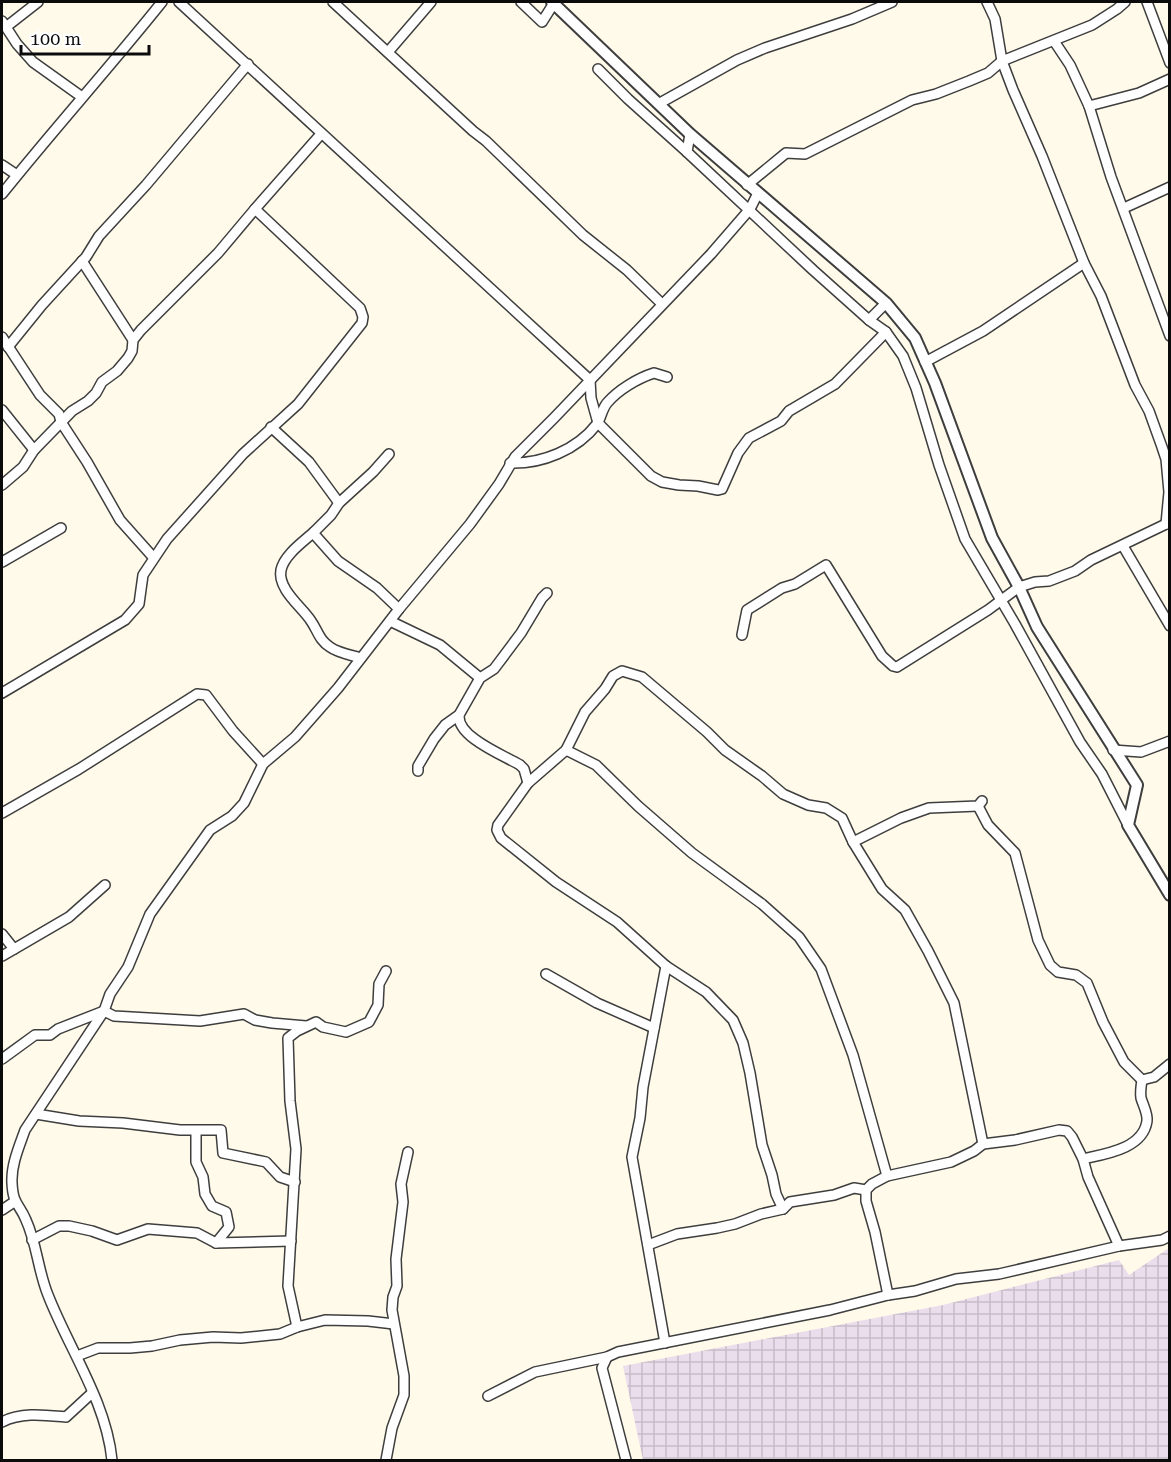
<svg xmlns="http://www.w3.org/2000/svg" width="1171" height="1462" viewBox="0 0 1171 1462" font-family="'Roboto Serif',serif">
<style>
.industrial{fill:url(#industrial-grid)}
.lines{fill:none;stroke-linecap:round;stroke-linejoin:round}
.minor-casing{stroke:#3e3e3e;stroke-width:12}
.tertiary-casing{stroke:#3e3e3e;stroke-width:14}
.minor{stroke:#fff;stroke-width:9}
.tertiary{stroke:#fff;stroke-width:10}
</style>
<defs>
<pattern id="industrial-grid" width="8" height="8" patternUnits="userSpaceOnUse" patternTransform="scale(1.5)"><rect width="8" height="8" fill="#eadeec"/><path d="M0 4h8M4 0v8" fill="none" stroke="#c7bdc9"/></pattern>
</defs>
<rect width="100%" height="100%" fill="#fffaea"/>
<!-- industrial -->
<path class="industrial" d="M1169 1248V1460H643L623 1366 943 1305 1119 1260 1129 1275Z"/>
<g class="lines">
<defs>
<g id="minor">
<path d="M179 2 590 380 591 398 598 423 651 476 662 482 679 485 698 486 718 490 722 489 738 453 749 438 781 421 789 411 835 384 886 332 869 320"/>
<path d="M333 2 473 131 486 141 583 235 627 270 662 304"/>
<path d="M521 2 542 22 554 3"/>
<path d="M987 2 995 19 1002 61 1013 90 1042 156 1084 263 1101 296 1135 385 1149 411 1162 447 1166 459 1169 492 1166 524"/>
<path d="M1147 2 1170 63"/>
<path d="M2 21 17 44 33 62 82 97"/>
<path d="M6 27 38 2"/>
<path d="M1054 41 1070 65 1089 106 1111 177 1170 336"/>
<path d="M388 52 431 2"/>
<path d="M598 69 628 99 687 152"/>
<path d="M660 103 737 60 765 48 852 19 892 2"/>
<path d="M1089 106 1139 93 1170 79"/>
<path d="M690 134 687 152 813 270 869 320 886 303"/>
<path d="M2 165 17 175"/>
<path d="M747 185 786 153 805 154 912 100 936 94 969 81 988 73 1002 61 1092 25 1117 9 1125 2"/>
<path d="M2 194C54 129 110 67 162 2"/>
<path d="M1124 208 1170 187"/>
<path d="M82 261 133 340"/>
<path d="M886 332 903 356 916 388 939 465 965 539 1015 624 1080 742 1102 774 1128 825"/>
<path d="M2 337 40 395 59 414 61 422 87 462 120 520 153 557"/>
<path d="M8 347 42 305 86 257 99 236 146 185 248 64"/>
<path d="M925 362 983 331 1084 263"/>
<path d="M2 410 34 450"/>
<path d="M271 427 309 462 339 503"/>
<path d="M389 454 373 472 339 503 331 515 314 532V534L338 561 377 588 399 609"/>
<path d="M510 463C542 464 577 450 597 424 601 418 602 409 607 403 618 390 638 378 654 373L667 377"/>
<path d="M2 485 23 467 34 450 72 411 88 401 96 393 102 382 117 371 128 358 132 351 133 340 141 330 218 253 255 209"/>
<path d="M314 532C303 542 284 555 281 570 277 589 303 608 311 621 318 631 319 640 330 647 338 653 351 655 361 658"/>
<path d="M1123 546 1170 626"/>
<path d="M2 562 61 528"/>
<path d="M390 621 440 645 480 678"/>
<path d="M742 635 747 610 782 588 795 584 826 565 882 656 893 666 897 667 988 610 1019 587 1035 582 1049 581 1075 571 1091 560 1166 524H1170"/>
<path d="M2 693 125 620 139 604 143 575 167 539 243 454 298 404 362 323 363 317 360 308 255 209 321 134"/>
<path d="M459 715C457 737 503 755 520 765L524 769 528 783"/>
<path d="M566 750 528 783 498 825 497 830 501 838 556 882 617 922 666 966 706 992 733 1020 743 1043 750 1073 762 1145 772 1175 776 1194 783 1209"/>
<path d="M1113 750 1141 752 1170 741"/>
<path d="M418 771V766L434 739 445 725 459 715 480 678 494 669 521 633 542 598 547 593"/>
<path d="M978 806 988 825 1015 853 1038 940 1050 965 1058 972 1076 975 1087 983 1103 1022 1124 1062 1142 1080 1154 1077 1170 1064"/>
<path d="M2 813 79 769 197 694 206 695 233 731 263 764"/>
<path d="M853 842 901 818 929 808 978 806 982 801"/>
<path d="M2 934 14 949"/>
<path d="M2 956 69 917 105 885"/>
<path d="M546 974 597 1003 654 1028"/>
<path d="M2 1059 35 1035H50L58 1029 104 1011 114 1016 200 1021 244 1014 255 1020 272 1023 306 1026"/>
<path d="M36 1114 79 1121 123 1123 180 1130H221L223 1153 266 1162 280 1177 295 1182"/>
<path d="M196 1131V1162L203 1177 205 1194 212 1206 226 1212 229 1227 216 1243"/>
<path d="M1083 1159C1105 1154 1143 1149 1147 1121 1148 1114 1143 1105 1141 1098 1140 1092 1141 1086 1142 1080"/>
<path d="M887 1176 853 1055 821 969 799 937 762 904 692 853 638 806 596 765 566 750 585 712 605 689 613 676 622 671 642 677 707 732 725 750 762 776 783 794 808 805 826 808 842 818 853 842 882 889 905 910 928 951 954 1003 983 1144"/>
<path d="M2 1210 14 1202"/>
<path d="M32 1240 59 1226H69L92 1231 117 1240 148 1229 197 1233 216 1243 291 1241"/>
<path d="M648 1245 677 1234 717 1228 735 1224 761 1214 783 1209 790 1202 834 1195 854 1188 866 1190"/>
<path d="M888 1295 875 1232 866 1201V1190L872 1184 887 1176 951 1162 974 1151 983 1144 1015 1140 1059 1130 1067 1131 1072 1137 1083 1159 1088 1177 1119 1246"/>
<path d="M297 1327 288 1286 296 1149 290 1101 288 1038 297 1031 316 1022 323 1027 346 1032 369 1022 378 1005 379 984 386 971"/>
<path d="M665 1343 632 1157 640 1118 643 1087 666 966"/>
<path d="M77 1356 98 1348H130L152 1346 180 1340 213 1337 241 1338 280 1334 297 1327 325 1320 368 1321 394 1324"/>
<path d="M607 1357 602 1368 626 1460"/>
<path d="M488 1396 535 1372 607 1357 618 1352 830 1310 888 1295 915 1291 956 1279 999 1274 1119 1246 1162 1240 1170 1236"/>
<path d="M2 1422C21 1412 44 1415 66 1417L92 1393"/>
<path d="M112 1460C106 1401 69 1349 48 1295 38 1271 37 1244 26 1220 19 1203 13 1205 12 1183 11 1165 19 1147 25 1130L104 1011 110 994 128 967 150 914 210 830 232 816 244 803 263 764 295 737 338 688 399 609 470 524 499 484 515 457 554 418 711 254 750 209 758 193"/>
<path d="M386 1460 392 1428 404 1395V1376L392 1310 393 1297 397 1286 396 1259 403 1202 401 1184 408 1152"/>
</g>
<path id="tertiary" d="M552 2 690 134 886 303 915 338 935 383 992 538 1019 587 1037 627 1137 785 1128 825 1170 895"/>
</defs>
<!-- minor casing -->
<use href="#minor" class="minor-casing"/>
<!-- tertiary casing -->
<use href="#tertiary" class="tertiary-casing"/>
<!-- minor -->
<use href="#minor" class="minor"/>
<!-- tertiary -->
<use href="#tertiary" class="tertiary"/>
</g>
<!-- border -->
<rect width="1171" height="1462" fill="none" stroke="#0b0b0b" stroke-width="6"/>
<!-- scale -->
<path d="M21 45v9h128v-9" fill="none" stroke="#0b0b0b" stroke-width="3"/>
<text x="30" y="45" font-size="18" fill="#0b0b0b" stroke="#ffffff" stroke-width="4.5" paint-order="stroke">100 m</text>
</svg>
